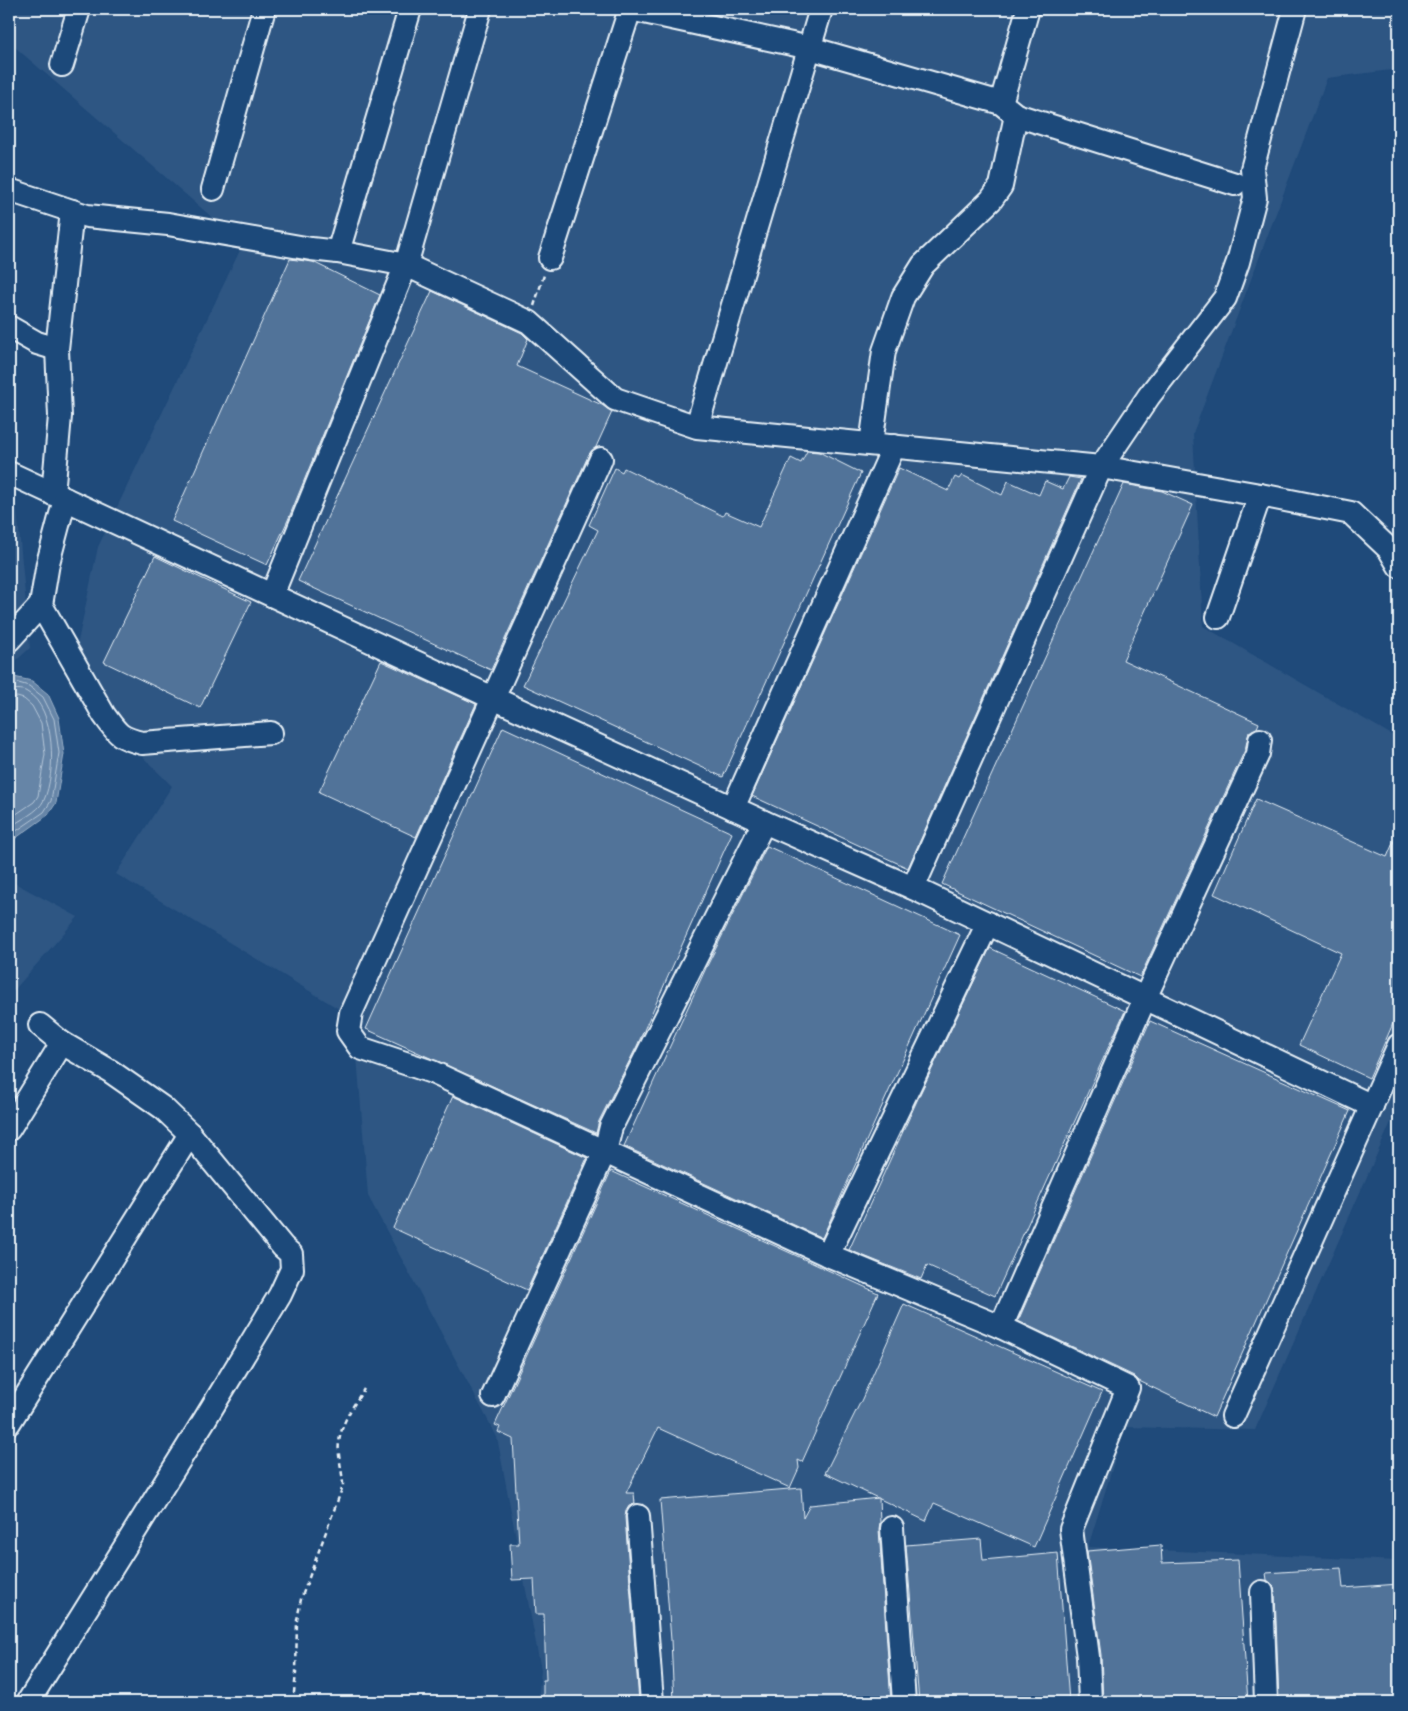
<svg xmlns="http://www.w3.org/2000/svg" width="1408" height="1711" viewBox="0 0 1408 1711" font-family="'Shantell Sans',sans-serif">
<style>
.built{fill:#2e5683}
.water{fill:#6685a7;stroke:#9ab0c7}
.lines{fill:none;stroke-linecap:round;stroke-linejoin:round}
.shore{stroke:#b4c6d8;stroke-width:1}
.building{fill:#517399;stroke:#e8f1f8}
.minor-casing{stroke:#e8f1f8;stroke-width:26}
.path{stroke:#e8f1f8;stroke-width:2.5;stroke-dasharray:5 4;stroke-linecap:butt}
.minor{stroke:#1f4a7a;stroke-width:22}
</style>
<rect width="100%" height="100%" fill="#1f4a7a"/>
<filter id="ink" filterUnits="userSpaceOnUse"><feTurbulence type="fractalNoise" baseFrequency=".02" numOctaves="2"/><feDisplacementMap in="SourceGraphic" scale="10" xChannelSelector="R" yChannelSelector="G"/><feConvolveMatrix kernelMatrix="1 2 1 2 8 2 1 2 1" color-interpolation-filters="sRGB"/></filter>
<g filter="url(#ink)">
<!-- built -->
<g class="built">
<path d="M9 9H1399V69L1327 78 1193 433 1203 626 1399 739V1104L1255 1430 1125 1427 1088 1547 1399 1561V1702H538L541 1670 497 1437 368 1196 354 1018 116 874 172 786 69 684 98 547 243 244 9 42Z"/>
<path d="M9 505 17 509 30 648 9 667Z"/>
<path d="M9 880 78 917 9 996Z"/>
</g>
<!-- water -->
<path class="water" d="M14 677 32 681 48 694 59 718 64 754 56 803 48 815 9 843V680Z"/>
<g class="lines">
<!-- shore -->
<g class="shore">
<path d="M9 684 15 682 29 686 43 697 54 719 59 753 51 801 44 812 9 836"/>
<path d="M9 690C15 690 21 688 27 692 56 708 56 774 44 800 38 813 20 819 9 828"/>
<path d="M9 698 17 697 24 699 32 706 41 723 45 754 38 796 34 802 9 819"/>
</g>
</g>
<!-- building -->
<g class="building">
<path d="M290 259 313 262 380 295 288 520 267 565 172 521Z"/>
<path d="M432 291 522 333 528 339 517 366 602 405 612 412 596 447 589 454 491 670 298 581Z"/>
<path d="M807 451 819 452 861 473 723 777 523 685 598 530 589 525 615 468 622 472 624 468 723 516 725 512 759 527 791 458 801 463Z"/>
<path d="M899 468 948 491 955 477 959 479 962 475 1002 495 1008 481 1039 495 1045 481 1063 489 1069 477 1081 479 908 868 752 796Z"/>
<path d="M1124 484 1162 491 1193 505 1123 660 1259 723 1257 728 1249 732 1245 750 1140 977 942 884Z"/>
<path d="M155 556 251 602 200 708 104 662Z"/>
<path d="M381 661 476 704 416 837 319 792Z"/>
<path d="M503 727 732 833 637 1046 599 1121 596 1133 366 1029Z"/>
<path d="M1256 799 1387 857 1399 829V1010L1369 1078 1299 1045 1341 953 1214 894Z"/>
<path d="M767 846 960 935 822 1238 624 1146 706 968Z"/>
<path d="M990 948 1125 1011 995 1296 927 1265 921 1279 849 1250 920 1094Z"/>
<path d="M1150 1021 1350 1111 1214 1417 1139 1381 1134 1376 1018 1321Z"/>
<path d="M453 1096 587 1158 527 1290 393 1228Z"/>
<path d="M611 1171 878 1293 802 1462 798 1460 799 1468 790 1488 658 1428 626 1493H634L635 1504 629 1506 626 1511 625 1517 639 1702H543V1680H546L544 1614H536L534 1579 512 1580 510 1544H519L513 1439 498 1432 500 1427 495 1425Z"/>
<path d="M904 1304 1102 1392 1034 1547 934 1503 926 1521 825 1473 862 1399Z"/>
<path d="M801 1488 803 1518 810 1505 879 1498 880 1522 879 1529 891 1702H674L671 1640 660 1500Z"/>
<path d="M981 1539 983 1560 1058 1553 1069 1702H919L906 1545Z"/>
<path d="M1161 1545 1162 1563 1238 1560 1248 1702H1103L1101 1655 1087 1551Z"/>
<path d="M1341 1568 1343 1588 1399 1584V1702H1279L1275 1592 1273 1585 1267 1580 1266 1573Z"/>
</g>
<g class="lines">
<defs>
<g id="minor">
<path d="M630 9 810 48 1001 103 1016 115 1235 184"/>
<path d="M62 65 79 9"/>
<path d="M1001 103 1028 9"/>
<path d="M213 189 264 9"/>
<path d="M9 190 87 216 168 224 311 249 338 252 406 265 529 322 615 399 697 427 1101 467 1260 495 1351 513 1389 549 1399 566"/>
<path d="M338 252 410 9"/>
<path d="M550 258 630 9"/>
<path d="M9 327 37 343 57 349"/>
<path d="M700 416 821 9"/>
<path d="M871 444 884 351 903 297 923 265 991 200 1001 186 1016 115"/>
<path d="M601 459 351 1013 348 1031 360 1048 432 1072 828 1255 1001 1327 1128 1388 1071 1529 1088 1657 1090 1702"/>
<path d="M9 473 493 698 764 822 913 888 1372 1106"/>
<path d="M53 494 60 416 57 349 72 211"/>
<path d="M65 499 48 563 41 605 104 715C118 734 118 737 142 743L271 733"/>
<path d="M272 595 406 265 480 9"/>
<path d="M1218 617 1260 495"/>
<path d="M9 640 41 605"/>
<path d="M733 808 894 446"/>
<path d="M913 888 1101 467 1149 396 1225 298 1238 262 1255 198 1252 169 1295 9"/>
<path d="M9 1129 62 1043"/>
<path d="M828 1255 988 923"/>
<path d="M1001 1327 1145 998 1258 754 1260 740"/>
<path d="M493 1396 605 1151 611 1127 764 822"/>
<path d="M1233 1416 1399 1045"/>
<path d="M9 1423 190 1134"/>
<path d="M638 1516 652 1702"/>
<path d="M892 1528 904 1702"/>
<path d="M1262 1592 1266 1702"/>
<path d="M28 1702 205 1419 280 1295 292 1269 291 1254 283 1247 190 1134 163 1108 110 1071 62 1043 40 1025"/>
</g>
</defs>
<!-- minor casing -->
<use href="#minor" class="minor-casing"/>
<!-- path -->
<g class="path">
<path d="M534 306 544 275"/>
<path d="M293 1702 296 1673 297 1620 301 1599 343 1486C343 1473 337 1454 339 1443 341 1423 353 1406 364 1389"/>
</g>
<!-- minor -->
<use href="#minor" class="minor"/>
</g>
</g>
<!-- margin -->
<rect width="1408" height="1711" fill="none" stroke="#1f4a7a" stroke-width="30"/>
<rect x="15" y="15" width="1378" height="1681" fill="none" stroke="#e8f1f8" stroke-width="2" filter="url(#ink)"/>
</svg>
